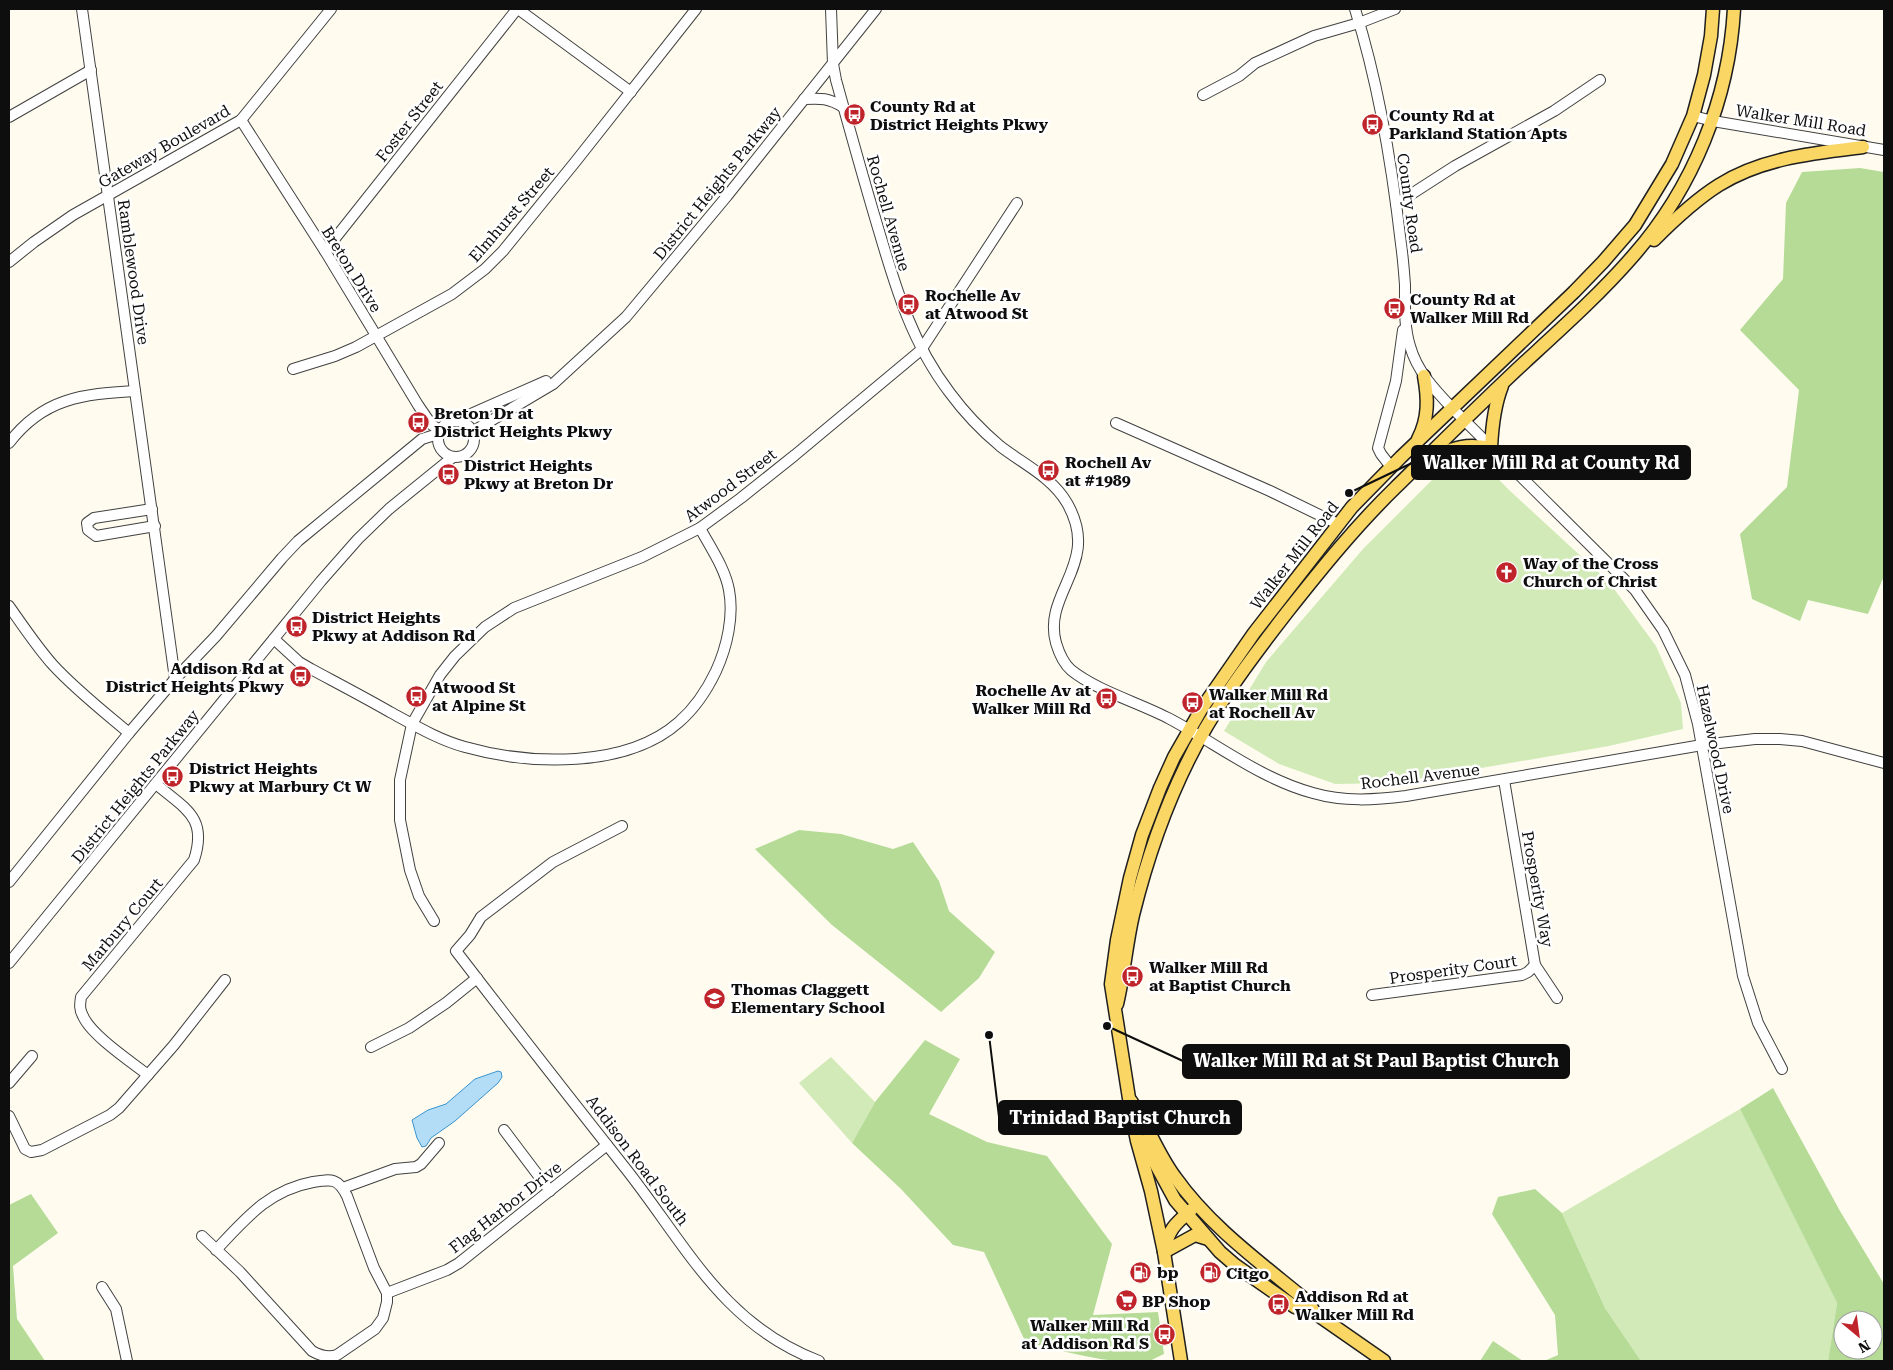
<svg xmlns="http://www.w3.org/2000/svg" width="1893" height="1370" viewBox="0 0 1893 1370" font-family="'Roboto Serif',serif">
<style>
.green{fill:#d2eab8}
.forest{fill:#b5db97;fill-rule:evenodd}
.water{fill:#b3ddf7;stroke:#3993cf}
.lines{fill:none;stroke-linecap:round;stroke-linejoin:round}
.minor-casing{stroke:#414141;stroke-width:12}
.major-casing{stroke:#1f1f1f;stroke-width:15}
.minor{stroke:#fff;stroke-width:10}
.major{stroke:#fad664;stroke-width:12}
.labels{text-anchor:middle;stroke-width:5;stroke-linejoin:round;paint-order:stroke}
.poi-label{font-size:16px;font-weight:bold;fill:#0e0e0e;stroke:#fff;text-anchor:start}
.street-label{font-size:16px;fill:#0e0e0e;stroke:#fff}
.leader{fill:none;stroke:#0e0e0e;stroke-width:2}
.callout-dot{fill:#0e0e0e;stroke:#fff;stroke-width:2}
.callout{fill:#0e0e0e;stroke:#0e0e0e;stroke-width:2}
.callout-label{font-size:18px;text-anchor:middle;font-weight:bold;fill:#fff}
</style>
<rect width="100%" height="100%" fill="#fffcef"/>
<!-- green -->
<g class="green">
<path d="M1457 455 1481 461 1508 489 1609 582 1656 646 1681 703 1683 729 1609 746 1394 783 1335 784 1279 764 1224 731 1266 662 1363 549Z"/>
<path d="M831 1057 875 1102 852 1143 799 1083Z"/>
<path d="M1740 1109 1837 1303 1828 1361H1641L1605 1308 1562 1213Z"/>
</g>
<!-- forest -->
<g class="forest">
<path d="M1860 168 1884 172V576L1868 614 1808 600 1800 621 1752 599 1740 534 1787 487 1799 390 1740 330 1783 279 1786 203 1802 172Z"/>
<path d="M799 830 841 834 893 849 913 842 939 881 949 911 995 952 979 978 941 1012 832 925 755 849Z"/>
<path d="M925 1040 960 1059 929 1114 987 1142 1047 1156 1112 1244 1093 1315 1158 1312 1164 1354C1159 1356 1154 1359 1150 1361 1126 1368 1050 1349 1025 1341L984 1252 953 1245 901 1189 852 1143 875 1102Z"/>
<path d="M1773 1088 1840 1211 1884 1284V1361H1828L1837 1303 1740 1109ZM1843 1320H1873V1350H1843Z"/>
<path d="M1535 1189 1562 1213 1605 1308 1641 1361H1544L1558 1355 1555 1315 1492 1214 1498 1197Z"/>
<path d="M31 1194 58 1233 13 1266 17 1319 45 1361H9V1205Z"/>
<path d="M1493 1341 1523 1361H1480Z"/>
</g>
<!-- water -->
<path class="water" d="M498 1071 501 1072 502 1077 498 1083 455 1121 431 1138 426 1146 422 1147 417 1138 412 1120 428 1110 446 1104 475 1079Z"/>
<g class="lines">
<defs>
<g id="minor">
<path d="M82 9 175 679"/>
<path d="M518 9 631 92"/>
<path d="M831 9 833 64 836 80C849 127 862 174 876 221 894 282 910 341 950 393 964 412 981 430 1000 446 1023 464 1052 477 1067 503 1102 564 1042 592 1056 643 1059 653 1063 663 1071 670 1097 691 1140 703 1170 719 1217 744 1261 779 1313 793 1344 802 1375 800 1406 796L1702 745 1755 739H1780L1802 741 1884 763"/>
<path d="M1355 9C1379 85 1392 165 1401 244 1403 258 1404 271 1405 285 1405 306 1404 327 1410 346 1417 371 1434 389 1452 408L1635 590 1663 630 1685 675 1698 724 1743 976 1758 1023 1782 1069"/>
<path d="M1203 95 1239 76 1255 63 1314 36 1359 23 1395 9"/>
<path d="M804 99C821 98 829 98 843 107"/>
<path d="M1693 116 1713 121 1884 150"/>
<path d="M9 117 91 70"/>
<path d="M241 120 325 251 418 405 431 424 440 431"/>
<path d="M1396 204 1455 166 1554 111 1600 80"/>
<path d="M325 251 517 9"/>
<path d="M9 262 34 242 73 215 241 120 331 9"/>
<path d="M293 369 335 356 356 347 452 294 485 269 503 251 576 161 696 9"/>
<path d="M455 421 546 381"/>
<circle cx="456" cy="439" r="18"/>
<path d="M1116 423 1270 491 1338 524"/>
<path d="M472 432 553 384 626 317 727 196 876 9"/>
<path d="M9 443C43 398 83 394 135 391"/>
<path d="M1391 467 1381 454 1378 448 1396 381 1403 330"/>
<path d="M152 509 94 518 87 523 88 530 96 536 155 526"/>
<path d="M9 606C23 626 37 647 53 665 76 690 103 711 129 733"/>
<path d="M274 639 299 662 311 669C337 683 364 697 390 712 414 725 439 740 465 747 529 765 626 769 679 722 695 708 707 690 716 671 727 647 734 616 729 590 725 568 710 547 700 528"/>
<path d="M1504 780 1535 965 1557 998"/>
<path d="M622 826 553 862 481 917 470 935 456 951C512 1024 569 1097 626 1169 686 1245 723 1325 819 1361"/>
<path d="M9 882 129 733 175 679 216 636 282 558 298 541 422 439 438 434"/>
<path d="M434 921 419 896 410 870 400 820V780L412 724 440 675 455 656 485 627 514 608 642 557 700 528 741 498 795 455 921 350 1017 203"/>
<path d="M9 963 321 581 358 539 389 509 453 457"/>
<path d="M1372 995 1522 975 1528 972 1535 965"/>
<path d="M371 1047 409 1028 446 1003 477 978"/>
<path d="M148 1075C130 1061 91 1035 83 1016 79 1009 80 1004 81 997L194 860C208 817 185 809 156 784"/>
<path d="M9 1083 32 1056"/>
<path d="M9 1116 25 1149 31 1152 42 1150 110 1115 119 1108 174 1045 225 980"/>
<path d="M504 1130 550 1191"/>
<path d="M343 1188 395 1169 416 1167 421 1164 439 1143"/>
<path d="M202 1236 240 1272 312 1351C319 1355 328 1358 337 1355L375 1329 383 1318 387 1302V1293L374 1268 347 1196C338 1178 332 1179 313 1182 269 1190 246 1218 216 1250"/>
<path d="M102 1287 116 1309 127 1361"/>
<path d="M387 1293 447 1270 459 1263 607 1145"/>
</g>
<g id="major">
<path d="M1654 240C1674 220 1695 200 1719 185 1762 158 1814 153 1863 147"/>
<path d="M1418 439C1429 418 1428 398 1424 376"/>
<path d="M1429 458C1454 448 1464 443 1491 448 1492 427 1494 406 1502 386"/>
<path d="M1117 1004C1124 975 1126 945 1133 915 1152 838 1182 760 1227 694 1246 665 1267 638 1288 611 1322 568 1356 526 1395 488 1438 446 1481 403 1525 362 1562 328 1600 294 1633 256 1693 188 1729 99 1734 9"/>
<path d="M1131 1101C1148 1125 1157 1153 1175 1177 1209 1225 1257 1260 1302 1297L1310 1305 1315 1313"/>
<path d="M1143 1141 1175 1200 1220 1252 1235 1265 1295 1307 1315 1313 1384 1361"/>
<path d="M1164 1250C1169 1229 1175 1224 1191 1210"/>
<path d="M1164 1252 1195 1235 1208 1239"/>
<path d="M1181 1361 1164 1252 1151 1191 1137 1141 1131 1111 1111 984 1117 940 1130 878 1142 835 1160 788 1174 757 1202 708 1254 633 1352 507 1401 457 1574 292 1603 262 1635 225 1672 164 1693 116 1704 75 1711 36 1713 9"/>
</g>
</defs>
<!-- minor casing -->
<use href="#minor" class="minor-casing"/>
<!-- major casing -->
<use href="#major" class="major-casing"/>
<!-- minor -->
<use href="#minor" class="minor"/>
<!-- major -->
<use href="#major" class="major"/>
</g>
<!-- icons -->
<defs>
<symbol id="bus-disc" viewBox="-11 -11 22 22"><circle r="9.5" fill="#c0242b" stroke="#fff"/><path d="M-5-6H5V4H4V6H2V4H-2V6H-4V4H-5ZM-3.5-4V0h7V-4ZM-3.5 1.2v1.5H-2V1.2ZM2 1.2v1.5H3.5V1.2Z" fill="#fff"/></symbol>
<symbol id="church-disc" viewBox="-11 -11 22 22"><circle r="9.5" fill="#c0242b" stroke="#fff"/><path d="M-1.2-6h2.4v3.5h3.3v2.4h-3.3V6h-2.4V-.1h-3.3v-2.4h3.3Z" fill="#fff"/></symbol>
<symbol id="school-disc" viewBox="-11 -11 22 22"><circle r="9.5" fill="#c0242b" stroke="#fff"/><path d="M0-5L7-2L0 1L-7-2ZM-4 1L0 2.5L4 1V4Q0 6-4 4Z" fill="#fff"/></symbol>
<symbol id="fuel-disc" viewBox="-11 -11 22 22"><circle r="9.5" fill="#c0242b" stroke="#fff"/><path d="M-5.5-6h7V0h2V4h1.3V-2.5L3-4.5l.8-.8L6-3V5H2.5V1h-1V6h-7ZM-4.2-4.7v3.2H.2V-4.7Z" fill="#fff"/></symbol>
<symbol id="supermarket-disc" viewBox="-11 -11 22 22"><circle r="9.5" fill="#c0242b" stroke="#fff"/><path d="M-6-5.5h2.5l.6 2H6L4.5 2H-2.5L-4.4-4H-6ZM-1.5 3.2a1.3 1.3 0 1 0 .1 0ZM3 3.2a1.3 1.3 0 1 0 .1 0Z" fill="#fff"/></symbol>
</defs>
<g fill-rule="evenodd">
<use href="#bus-disc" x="842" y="102" width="25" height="25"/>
<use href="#bus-disc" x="1360" y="112" width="25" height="25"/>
<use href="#bus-disc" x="896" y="292" width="25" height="25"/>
<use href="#bus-disc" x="1382" y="296" width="25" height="25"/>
<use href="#bus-disc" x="406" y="410" width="25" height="25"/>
<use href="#bus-disc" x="1036" y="458" width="25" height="25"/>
<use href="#bus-disc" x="436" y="462" width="25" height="25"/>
<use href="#church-disc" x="1494" y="560" width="25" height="25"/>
<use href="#bus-disc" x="284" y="614" width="25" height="25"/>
<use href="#bus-disc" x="288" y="664" width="25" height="25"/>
<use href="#bus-disc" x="404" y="684" width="25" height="25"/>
<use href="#bus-disc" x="1094" y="686" width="25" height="25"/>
<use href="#bus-disc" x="1180" y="690" width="25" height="25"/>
<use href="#bus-disc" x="160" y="764" width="25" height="25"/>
<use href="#bus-disc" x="1120" y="964" width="25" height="25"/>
<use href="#school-disc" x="702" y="986" width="25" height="25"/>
<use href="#fuel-disc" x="1128" y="1260" width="25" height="25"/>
<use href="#fuel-disc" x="1198" y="1260" width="25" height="25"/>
<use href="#supermarket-disc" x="1114" y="1288" width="25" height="25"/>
<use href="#bus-disc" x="1266" y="1292" width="25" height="25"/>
<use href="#bus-disc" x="1152" y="1322" width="25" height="25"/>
</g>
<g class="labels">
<!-- poi labels -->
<g class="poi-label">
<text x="870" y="112">County Rd at<tspan x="870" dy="18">District Heights Pkwy</tspan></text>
<text x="1389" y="121">County Rd at<tspan x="1389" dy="18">Parkland Station Apts</tspan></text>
<text x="925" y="301">Rochelle Av<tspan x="925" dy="18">at Atwood St</tspan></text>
<text x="1410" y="305">County Rd at<tspan x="1410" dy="18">Walker Mill Rd</tspan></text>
<text x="434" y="419">Breton Dr at<tspan x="434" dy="18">District Heights Pkwy</tspan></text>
<text x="1065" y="468">Rochell Av<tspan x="1065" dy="18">at #1989</tspan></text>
<text x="464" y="471">District Heights<tspan x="464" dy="18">Pkwy at Breton Dr</tspan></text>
<text x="1523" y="569">Way of the Cross<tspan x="1523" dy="18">Church of Christ</tspan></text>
<text x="312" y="623">District Heights<tspan x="312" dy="18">Pkwy at Addison Rd</tspan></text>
<text x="284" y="674" text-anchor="end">Addison Rd at<tspan x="284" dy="18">District Heights Pkwy</tspan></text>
<text x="432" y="693">Atwood St<tspan x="432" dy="18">at Alpine St</tspan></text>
<text x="1091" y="696" text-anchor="end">Rochelle Av at<tspan x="1091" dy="18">Walker Mill Rd</tspan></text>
<text x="1209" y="700">Walker Mill Rd<tspan x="1209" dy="18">at Rochell Av</tspan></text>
<text x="189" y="774">District Heights<tspan x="189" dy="18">Pkwy at Marbury Ct W</tspan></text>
<text x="1149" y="973">Walker Mill Rd<tspan x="1149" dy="18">at Baptist Church</tspan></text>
<text x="731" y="995">Thomas Claggett<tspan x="731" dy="18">Elementary School</tspan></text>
<text x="1157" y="1278">bp</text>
<text x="1226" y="1279">Citgo</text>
<text x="1295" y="1302">Addison Rd at<tspan x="1295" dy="18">Walker Mill Rd</tspan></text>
<text x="1142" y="1307">BP Shop</text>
<text x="1149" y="1331" text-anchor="end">Walker Mill Rd<tspan x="1149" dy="18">at Addison Rd S</tspan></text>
</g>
<!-- street labels -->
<g class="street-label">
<text transform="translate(1801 120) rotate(9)" y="6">Walker Mill Road</text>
<text transform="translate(409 121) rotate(-52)" y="6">Foster Street</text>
<text transform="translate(164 146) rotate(-30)" y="6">Gateway Boulevard</text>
<text transform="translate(717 183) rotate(-51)" y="6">District Heights Parkway</text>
<text transform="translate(1410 203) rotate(82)" y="6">County Road</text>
<text transform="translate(889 213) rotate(74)" y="6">Rochell Avenue</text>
<text transform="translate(511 214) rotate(-49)" y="6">Elmhurst Street</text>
<text transform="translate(352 269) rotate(58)" y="6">Breton Drive</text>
<text transform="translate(134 272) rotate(82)" y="6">Ramblewood Drive</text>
<text transform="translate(730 485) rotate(-37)" y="6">Atwood Street</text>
<text transform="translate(1294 555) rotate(-52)" y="6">Walker Mill Road</text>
<text transform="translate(1716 749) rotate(78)" y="6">Hazelwood Drive</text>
<text transform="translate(1420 776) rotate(-7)" y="6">Rochell Avenue</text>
<text transform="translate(135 786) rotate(-51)" y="6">District Heights Parkway</text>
<text transform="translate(1538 889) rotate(80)" y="6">Prosperity Way</text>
<text transform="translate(122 924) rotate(-50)" y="6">Marbury Court</text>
<text transform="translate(1453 969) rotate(-8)" y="6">Prosperity Court</text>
<text transform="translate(638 1160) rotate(53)" y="6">Addison Road South</text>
<text transform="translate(505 1207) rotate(-38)" y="6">Flag Harbor Drive</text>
</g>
</g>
<!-- callouts -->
<path class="leader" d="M1349 493L1412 463M1107 1026L1183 1061M989 1035L999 1117"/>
<g class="callout-dot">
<circle cx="1349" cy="493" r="5"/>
<circle cx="1107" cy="1026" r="5"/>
<circle cx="989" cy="1035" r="5"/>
</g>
<g class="callout">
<rect x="1412" y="446" width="278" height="33" rx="5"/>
<rect x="1183" y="1045" width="386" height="33" rx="5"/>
<rect x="999" y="1101" width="242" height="33" rx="5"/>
</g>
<g class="callout-label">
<text x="1551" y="469">Walker Mill Rd at County Rd</text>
<text x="1376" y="1067">Walker Mill Rd at St Paul Baptist Church</text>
<text x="1120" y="1124">Trinidad Baptist Church</text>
</g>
<!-- border -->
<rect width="1893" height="1370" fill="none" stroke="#0e0e0e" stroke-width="20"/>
<!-- north arrow -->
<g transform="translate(1858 1335) rotate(151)"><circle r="24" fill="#ffffff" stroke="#9f9f9f"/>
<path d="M0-4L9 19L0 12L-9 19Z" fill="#c0242b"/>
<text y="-8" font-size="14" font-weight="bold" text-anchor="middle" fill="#0e0e0e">N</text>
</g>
</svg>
